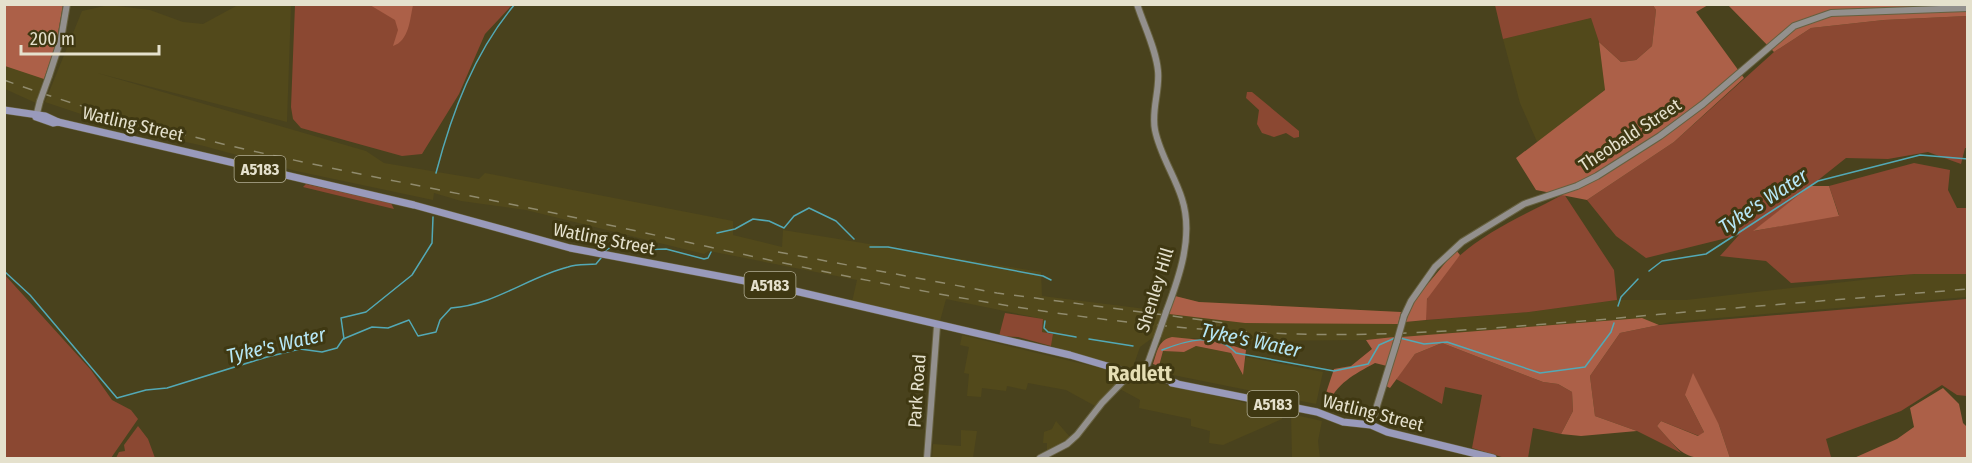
<svg xmlns="http://www.w3.org/2000/svg" width="1972" height="463" viewBox="0 0 1972 463" font-family="'Fira Sans Condensed',sans-serif">
<style>
.built{fill:#52491b}
.green{fill:#8b4832}
.forest{fill:#ac6048}
.lines{fill:none;stroke-linecap:round;stroke-linejoin:round}
.stream{stroke:#53a9b6;stroke-width:1.5}
.secondary-casing{stroke:#66603f;stroke-width:8}
.primary-casing{stroke:#66603f;stroke-width:8}
.secondary{stroke:#93908d;stroke-width:6}
.primary{stroke:#999abb;stroke-width:7}
.rail{stroke:#908b6d;stroke-width:1.5;stroke-dasharray:10 10;stroke-linecap:butt}
.secondary-bridge-casing{stroke:#66603f;stroke-width:8;stroke-linecap:butt}
.secondary-bridge{stroke:#93908d;stroke-width:6}
.labels{text-anchor:middle;stroke-width:6;stroke-linejoin:round;paint-order:stroke}
.shield{fill:#3f3812;stroke:#b3ae95;stroke-width:1.5}
.shield-label{font-size:16px;font-weight:bold;fill:#e5e1cd}
.street-label{font-size:18px;fill:#e5e1cd;stroke:#3f3812}
.water-label{font-size:20px;font-style:italic;fill:#b6e7f6;stroke:#3f3812}
.quarter-label{font-size:21px;font-weight:bold;fill:#e5deb4;stroke:#3f3812}
</style>
<rect width="100%" height="100%" fill="#49421d"/>
<!-- built -->
<g class="built">
<path d="M5 5 48 62 36 103 5 89Z"/>
<path d="M109 5 150 10 183 22 203 24 238 5H291L287 122 97 73 366 151 384 163 479 179 485 173 733 221V235L782 247 783 230 1041 272 1042 296 1162 311 1155 336 1140 347 1132 370 1051 346 1053 334 1042 332 1043 319 946 299 940 321 852 302 857 280 709 251 704 254 526 210 461 201 434 193 433 200 296 171 204 146 123 128 45 102 82 11Z"/>
<path d="M1591 18 1599 42 1605 90 1538 144 1520 103 1503 39Z"/>
<path d="M1915 274H1967V297L1671 322 1637 329 1400 340 1405 322 1529 312 1617 300H1686Z"/>
<path d="M1175 296 1199 302 1401 312 1394 337 1366 340 1219 341 1194 338 1163 346 1161 336Z"/>
<path d="M962 335 1121 373 1123 380 1095 406 1066 390 1028 383 1026 390 1007 386 1006 391 982 388 981 397 967 396 969 374 964 373 969 347 960 345Z"/>
<path d="M1196 346 1231 353 1242 374 1246 357 1323 372 1316 404 1158 372 1163 351 1184 352Z"/>
<path d="M1133 377 1259 406 1282 412V419L1223 445 1209 443 1210 431 1191 426V419L1139 408 1140 400 1120 389Z"/>
<path d="M1291 414 1322 421 1318 441 1320 458H1292Z"/>
<path d="M1056 421 1070 437 1047 452V443H1043L1044 432 1052 429Z"/>
<path d="M961 430 977 431 973 458H932L933 444 961 446Z"/>
</g>
<!-- green -->
<g class="green">
<path d="M295 5H512L485 34 459 94 422 154 402 156 301 128 293 119 291 107Z"/>
<path d="M1495 5H1653L1656 10 1652 46 1636 60 1621 62 1599 42 1591 18 1503 39Z"/>
<path d="M1967 16 1968 148H1965L1961 164 1928 152 1888 159 1846 158 1754 231 1839 215 1829 186 1914 163 1950 170 1948 190 1957 208H1967V274H1915L1791 283 1766 261 1720 256 1739 235 1646 258 1616 236 1587 200 1674 142 1774 52 1811 28 1884 20Z"/>
<path d="M1247 92H1252L1299 131V137L1294 138 1286 133 1274 137 1262 133 1257 124 1259 110 1246 98Z"/>
<path d="M306 184 391 203 394 209 303 187Z"/>
<path d="M1564 194 1614 270 1617 300 1529 312 1426 320C1426 313 1425 303 1428 297 1452 244 1516 220 1564 194Z"/>
<path d="M5 275 91 370 112 400 131 410 138 419 111 458H5Z"/>
<path d="M1967 299V396L1957 395 1942 385 1901 411 1826 439 1831 457 1730 458 1719 425 1685 395 1704 432 1699 436 1661 421 1657 426 1681 453 1637 431 1595 416 1590 376 1620 333 1659 325Z"/>
<path d="M1005 313 1043 319 1042 332 1053 334 1051 346 1018 337 999 336Z"/>
<path d="M1442 343 1543 382 1558 384 1572 392 1573 411 1561 434 1533 428 1528 458H1505L1472 448 1482 395 1445 387 1442 404 1396 379 1415 354Z"/>
<path d="M138 426 148 439 155 458H116L119 452 125 451 124 445Z"/>
</g>
<!-- forest -->
<g class="forest">
<path d="M4 5H63L56 44 44 79 5 66Z"/>
<path d="M370 5H413C410 19 409 41 393 46L398 30 395 20Z"/>
<path d="M1653 5H1708L1696 12 1744 78 1674 142 1587 200 1536 190 1516 158 1605 90 1599 42 1621 62 1636 60 1652 46 1656 10Z"/>
<path d="M1728 5H1967V16L1884 20 1811 28 1774 52Z"/>
<path d="M1810 186H1829L1839 216 1753 231Z"/>
<path d="M1456 250 1460 255 1427 299 1426 320 1405 322 1416 298Z"/>
<path d="M1175 296 1199 302 1401 312 1398 324 1245 323 1169 314Z"/>
<path d="M1642 318 1659 325 1620 333 1590 376 1595 416 1637 431 1581 436 1561 434 1573 411 1572 392 1558 384 1543 382 1442 343 1415 354 1390 388 1386 386 1401 337Z"/>
<path d="M1172 337 1221 342 1246 350 1243 375 1231 353 1196 346 1184 352 1163 351 1159 366 1153 364C1157 352 1158 340 1172 337Z"/>
<path d="M1394 337 1387 366 1375 363C1353 375 1337 383 1327 406L1322 405 1334 369 1351 366 1372 349 1366 340Z"/>
<path d="M1693 373 1719 425 1730 458C1685 459 1687 460 1657 426L1661 421 1698 436 1704 432 1685 395Z"/>
<path d="M1943 388 1959 404 1963 423 1967 427V458H1854L1897 439 1914 427 1910 408Z"/>
</g>
<g class="lines">
<!-- stream -->
<g class="stream">
<path d="M436 173C452 112 474 53 515 4"/>
<path d="M717 233 735 229 753 219 769 221 784 228 794 216 809 208 836 221 854 239"/>
<path d="M870 247H888L1043 276 1051 280"/>
<path d="M605 251 611 247 636 250 666 249 704 259 708 258 711 252"/>
<path d="M4 271 30 295 117 398 146 390 167 388 267 357 300 349 322 352 337 348 343 339 372 327 388 328 409 320 418 336 436 332 440 320 451 308C495 305 528 277 568 267 577 264 587 265 596 264L601 258"/>
<path d="M1649 271 1662 261 1706 254 1818 181 1920 155 1968 159"/>
<path d="M1618 306 1621 297 1638 279"/>
<path d="M1045 321 1044 328 1048 332 1076 337"/>
<path d="M1400 338 1424 344 1447 342 1540 373 1585 367 1611 332 1614 323"/>
<path d="M344 339 341 318 366 312 412 275 432 243 433 217"/>
<path d="M1089 339 1133 346"/>
<path d="M1162 350C1185 341 1216 331 1236 353L1334 371 1368 364 1379 345 1395 338"/>
</g>
<defs>
<g id="secondary">
<path d="M1137 4C1144 26 1156 49 1158 71 1160 91 1151 110 1155 130 1160 155 1175 176 1182 199 1194 236 1179 278 1166 312"/>
<path d="M49 76 61 39 67 4"/>
<path d="M36 117 40 101"/>
<path d="M1404 316 1411 301 1435 267 1462 242 1524 204 1577 186 1597 176 1660 136 1703 104 1794 26 1831 13 1968 8"/>
<path d="M1144 374 1158 335"/>
<path d="M1371 425 1397 341"/>
<path d="M927 458 937 326"/>
<path d="M1040 458 1067 444 1077 435 1102 403 1131 373"/>
</g>
<g id="primary">
<path d="M4 110 45 116 58 122"/>
<path d="M36 117 53 123 58 122 414 205 570 248 782 288 1070 355 1131 373 1151 374 1176 383"/>
<path d="M1172 383 1317 412 1343 422 1371 425 1387 432 1493 458"/>
</g>
</defs>
<!-- secondary casing -->
<use href="#secondary" class="secondary-casing"/>
<!-- primary casing -->
<use href="#primary" class="primary-casing"/>
<!-- secondary -->
<use href="#secondary" class="secondary"/>
<!-- primary -->
<use href="#primary" class="primary"/>
<!-- rail -->
<g class="rail">
<path d="M4 80C180 144 367 174 549 212 797 265 1044 328 1298 334 1402 337 1505 327 1608 319 1728 308 1848 299 1968 289"/>
<path d="M778 252 997 293 1225 323"/>
</g>
<defs>
<g id="secondary-bridge">
<path d="M40 101 49 76"/>
<path d="M1158 335 1166 312"/>
<path d="M1397 341 1404 316"/>
</g>
</defs>
<!-- secondary-bridge casing -->
<use href="#secondary-bridge" class="secondary-bridge-casing"/>
<!-- secondary-bridge -->
<use href="#secondary-bridge" class="secondary-bridge"/>
</g>
<g class="labels">
<!-- shield labels -->
<g class="shield">
<rect x="234.5" y="156" width="51" height="26" rx="4.5"/>
<rect x="744.5" y="272" width="51" height="26" rx="4.5"/>
<rect x="1247.5" y="391" width="51" height="26" rx="4.5"/>
</g>
<g class="shield-label">
<text x="260" y="175">A5183</text>
<text x="770" y="291">A5183</text>
<text x="1273" y="410">A5183</text>
</g>
<!-- street labels -->
<g class="street-label">
<text transform="translate(133 124) rotate(13)" y="6">Watling Street</text>
<text transform="translate(1630 135) rotate(-33)" y="6">Theobald Street</text>
<text transform="translate(604 239) rotate(11)" y="6">Watling Street</text>
<text transform="translate(1155 290) rotate(-73)" y="6">Shenley Hill</text>
<text transform="translate(917 391) rotate(-86)" y="6">Park Road</text>
<text transform="translate(1373 413) rotate(14)" y="6">Watling Street</text>
</g>
<!-- water labels -->
<g class="water-label">
<text transform="translate(1763 201) rotate(-33)" y="7">Tyke's Water</text>
<text transform="translate(1251 340) rotate(12)" y="7">Tyke's Water</text>
<text transform="translate(276 345) rotate(-13)" y="7">Tyke's Water</text>
</g>
<!-- quarter labels -->
<g class="quarter-label">
<text x="1140" y="381">Radlett</text>
</g>
</g>
<!-- border -->
<rect width="1972" height="463" fill="none" stroke="#e5e1cd" stroke-width="12"/>
<!-- scale -->
<path d="M21 45v9h138v-9" fill="none" stroke="#e5e1cd" stroke-width="3"/>
<text x="30" y="45" font-size="18" fill="#e5e1cd" stroke="#3f3812" stroke-width="4.5" paint-order="stroke">200 m</text>
</svg>
